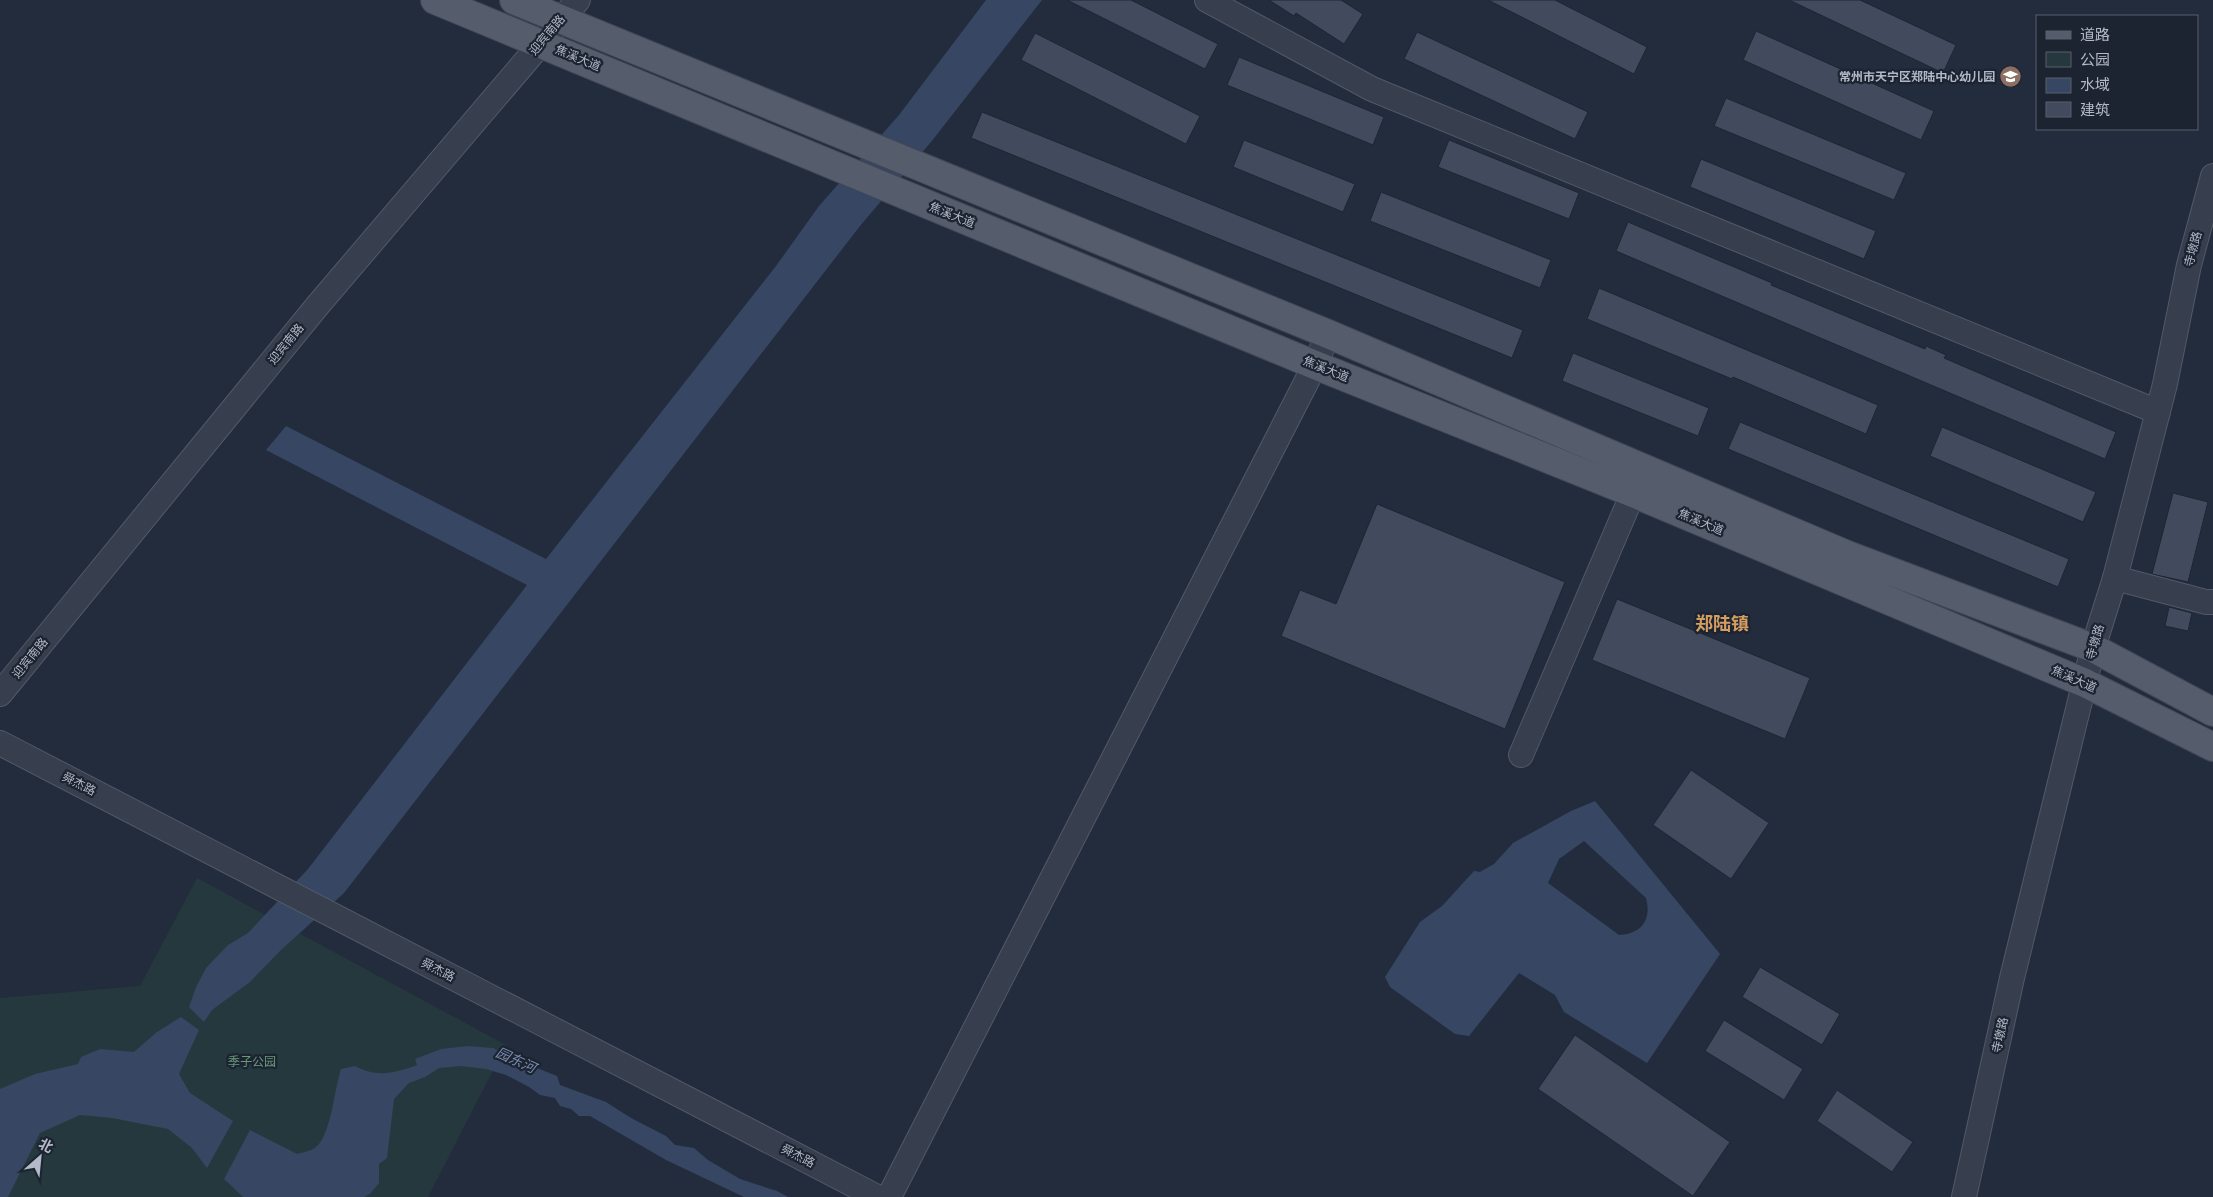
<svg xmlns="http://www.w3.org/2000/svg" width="2213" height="1197" viewBox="0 0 2213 1197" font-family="Poppins,'Noto Sans SC',sans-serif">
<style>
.green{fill:#25383d}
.water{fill:#374663;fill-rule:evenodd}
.building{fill:#424b5e;stroke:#1e2533}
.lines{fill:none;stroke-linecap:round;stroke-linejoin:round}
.minor-casing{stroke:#525967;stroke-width:26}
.major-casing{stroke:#404755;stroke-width:30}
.minor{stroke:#373e4d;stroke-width:24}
.major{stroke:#555d6d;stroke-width:28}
.labels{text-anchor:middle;stroke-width:4.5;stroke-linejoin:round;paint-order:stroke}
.street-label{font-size:12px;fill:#b3b9c8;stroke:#1c2331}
.poi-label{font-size:12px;font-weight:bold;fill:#b3b9c8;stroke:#1c2331;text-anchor:end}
.park-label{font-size:12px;fill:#6a9979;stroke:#1c2331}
.water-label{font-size:14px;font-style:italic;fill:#7b8db0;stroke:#1c2331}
.district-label{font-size:18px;font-weight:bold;fill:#d49e62;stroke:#1c2331}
</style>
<rect width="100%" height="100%" fill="#232c3c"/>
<!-- green -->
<path class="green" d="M197 878 506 1045 428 1197H0V998L140 986Z"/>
<!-- water -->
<g class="water">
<path d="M986 0H1042L931 142 860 226 344 893 281 950 250 982 212 1010 204 1022 189 1007 196 987 206 968 228 945 248 933 308 869 527 585 266 450 286 426 546 559 776 266 819 206 899 115Z"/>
<path d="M1595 801 1720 954 1647 1063 1564 1012 1555 995 1519 973 1469 1036 1455 1034 1390 987 1385 977 1420 922 1442 906 1474 871 1480 872 1494 864 1513 843 1571 811ZM1584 841 1646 898C1652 920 1641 934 1619 935L1548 883 1559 859Z"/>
<path d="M181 1017 199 1030 179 1074 190 1093 233 1121 207 1168 192 1148 168 1129 112 1118 80 1115 40 1133 8 1197H0V1089L35 1074 78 1064 81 1057 100 1049 134 1052 157 1032Z"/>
<path d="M468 1046 493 1048 517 1060 557 1076 560 1085 606 1102 631 1118 666 1136 675 1145 694 1148 708 1160 740 1179 777 1191 788 1197H744L666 1160 590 1116H579L571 1109 560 1106 555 1098 540 1095 529 1087 506 1075 486 1069 461 1066 439 1068 425 1077 409 1083 394 1099 387 1158 379 1164V1183L370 1194 364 1197H243L224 1179 250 1130 297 1154C303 1152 312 1151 316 1147 331 1135 334 1090 341 1069L355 1066C377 1078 395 1073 417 1065L415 1059 441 1049Z"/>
</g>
<!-- building -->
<g class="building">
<path d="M1067 0H1131L1218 44 1205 69Z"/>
<path d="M1269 0H1341L1363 14 1344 44 1296 13 1294 16Z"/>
<path d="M1488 0H1555L1647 47 1634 74Z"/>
<path d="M1789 0H1860L1956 45 1943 73Z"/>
<path d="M1756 31 1934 111 1921 140 1743 60Z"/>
<path d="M1417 32 1588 112 1575 139 1404 59Z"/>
<path d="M1035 33 1200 116 1186 144 1021 60Z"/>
<path d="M1239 57 1384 117 1373 145 1227 85Z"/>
<path d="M1726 98 1906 173 1894 200 1714 126Z"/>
<path d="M982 112 1523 330 1512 358 971 138Z"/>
<path d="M1244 140 1355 184 1343 212 1233 167Z"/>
<path d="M1449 140 1579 193 1569 219 1438 167Z"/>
<path d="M1701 159 1876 231 1864 259 1690 187Z"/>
<path d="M1381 192 1551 260 1540 288 1370 221Z"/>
<path d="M1628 222 1772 283 1771 285 1925 349 1926 346 1946 355 1944 358 2116 432 2105 459 1616 251Z"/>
<path d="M1599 288 1878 405 1866 434 1733 377 1732 379 1587 319Z"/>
<path d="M1573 353 1709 408 1698 436 1562 381Z"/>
<path d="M1740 422 2069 559 2058 587 1728 449Z"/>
<path d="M1942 427 2096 492 2083 522 1930 456Z"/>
<path d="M2173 493 2208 502 2188 582 2152 574Z"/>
<path d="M1377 504 1565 582 1505 729 1281 636 1300 590 1336 604Z"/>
<path d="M1617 599 1810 678 1785 739 1592 660Z"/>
<path d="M2169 607 2192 613 2188 631 2165 626Z"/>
<path d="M1691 770 1769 823 1731 879 1653 825Z"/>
<path d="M1760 967 1840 1014 1822 1045 1742 997Z"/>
<path d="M1724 1020 1803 1069 1784 1100 1705 1051Z"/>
<path d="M1575 1035 1730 1142 1693 1196 1538 1089Z"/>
<path d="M1837 1090 1913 1142 1892 1172 1817 1121Z"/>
</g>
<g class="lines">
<defs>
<g id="minor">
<path d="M1207 0 1372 89 2158 412"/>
<path d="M2115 578 2206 602H2213"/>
<path d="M0 694 318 305 578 0"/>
<path d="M0 743 877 1197"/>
<path d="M1521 755 1633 493"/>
<path d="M889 1197 1315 365 1328 334"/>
<path d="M1964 1197 2012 978 2093 648 2115 578 2165 384 2189 265 2213 176"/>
</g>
<g id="major">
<path d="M435 0 1315 365 1633 493 2085 683 2213 747"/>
<path d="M514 0 1328 334 1845 554 2093 648 2213 712"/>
</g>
</defs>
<!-- minor casing -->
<use href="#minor" class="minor-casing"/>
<!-- major casing -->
<use href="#major" class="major-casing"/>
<!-- minor -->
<use href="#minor" class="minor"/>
<!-- major -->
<use href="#major" class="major"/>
</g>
<!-- icons -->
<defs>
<symbol id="school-disc" viewBox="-11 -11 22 22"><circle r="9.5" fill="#8d6e63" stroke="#1c2331"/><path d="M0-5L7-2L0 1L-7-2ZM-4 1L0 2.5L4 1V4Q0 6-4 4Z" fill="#fff"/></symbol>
</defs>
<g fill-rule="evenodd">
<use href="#school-disc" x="1998" y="64" width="25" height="25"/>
</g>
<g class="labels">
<!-- street labels -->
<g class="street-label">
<text transform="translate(547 35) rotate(-50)" y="4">迎宾南路</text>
<text transform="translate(578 58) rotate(23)" y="4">焦溪大道</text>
<text transform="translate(952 215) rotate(22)" y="4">焦溪大道</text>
<text transform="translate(2193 249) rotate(-75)" y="4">寺墩路</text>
<text transform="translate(286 344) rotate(-51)" y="4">迎宾南路</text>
<text transform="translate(1326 369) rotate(22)" y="4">焦溪大道</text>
<text transform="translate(1701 522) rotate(23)" y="4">焦溪大道</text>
<text transform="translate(2095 642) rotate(-74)" y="4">寺墩路</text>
<text transform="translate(30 658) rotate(-51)" y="4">迎宾南路</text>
<text transform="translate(2074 679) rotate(24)" y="4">焦溪大道</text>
<text transform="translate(79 784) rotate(27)" y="4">舜杰路</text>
<text transform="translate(438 970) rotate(27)" y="4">舜杰路</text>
<text transform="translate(2000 1035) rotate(-78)" y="4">寺墩路</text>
<text transform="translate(798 1156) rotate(27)" y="4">舜杰路</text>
</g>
<!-- poi labels -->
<g class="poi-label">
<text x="1995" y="81">常州市天宁区郑陆中心幼儿园</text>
</g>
<!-- park labels -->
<g class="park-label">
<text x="252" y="1066">季子公园</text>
</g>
<!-- water labels -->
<g class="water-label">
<text transform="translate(516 1060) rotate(24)" y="5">园东河</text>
</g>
<!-- district labels -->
<g class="district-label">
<text x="1722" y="630">郑陆镇</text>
</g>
</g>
<!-- legend -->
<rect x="2036" y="15" width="162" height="115" fill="#1c2331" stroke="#585f6d"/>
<rect x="2046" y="31" width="25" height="8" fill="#555d6d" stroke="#585f6d"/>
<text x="2080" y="40" font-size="15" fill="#b3b9c8">道路</text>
<rect x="2046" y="52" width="25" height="15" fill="#25383d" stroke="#585f6d"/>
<text x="2080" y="65" font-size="15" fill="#b3b9c8">公园</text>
<rect x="2046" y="78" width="25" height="15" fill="#374663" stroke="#585f6d"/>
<text x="2080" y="90" font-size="15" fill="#b3b9c8">水域</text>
<rect x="2046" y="102" width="25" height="15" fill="#424b5e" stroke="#585f6d"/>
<text x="2080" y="115" font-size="15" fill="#b3b9c8">建筑</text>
<!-- north arrow -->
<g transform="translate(40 1157) rotate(27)" stroke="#1c2331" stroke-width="4" paint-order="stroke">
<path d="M0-4L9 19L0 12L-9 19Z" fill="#b3b9c8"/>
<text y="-8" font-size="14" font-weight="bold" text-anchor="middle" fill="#b3b9c8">北</text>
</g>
</svg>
